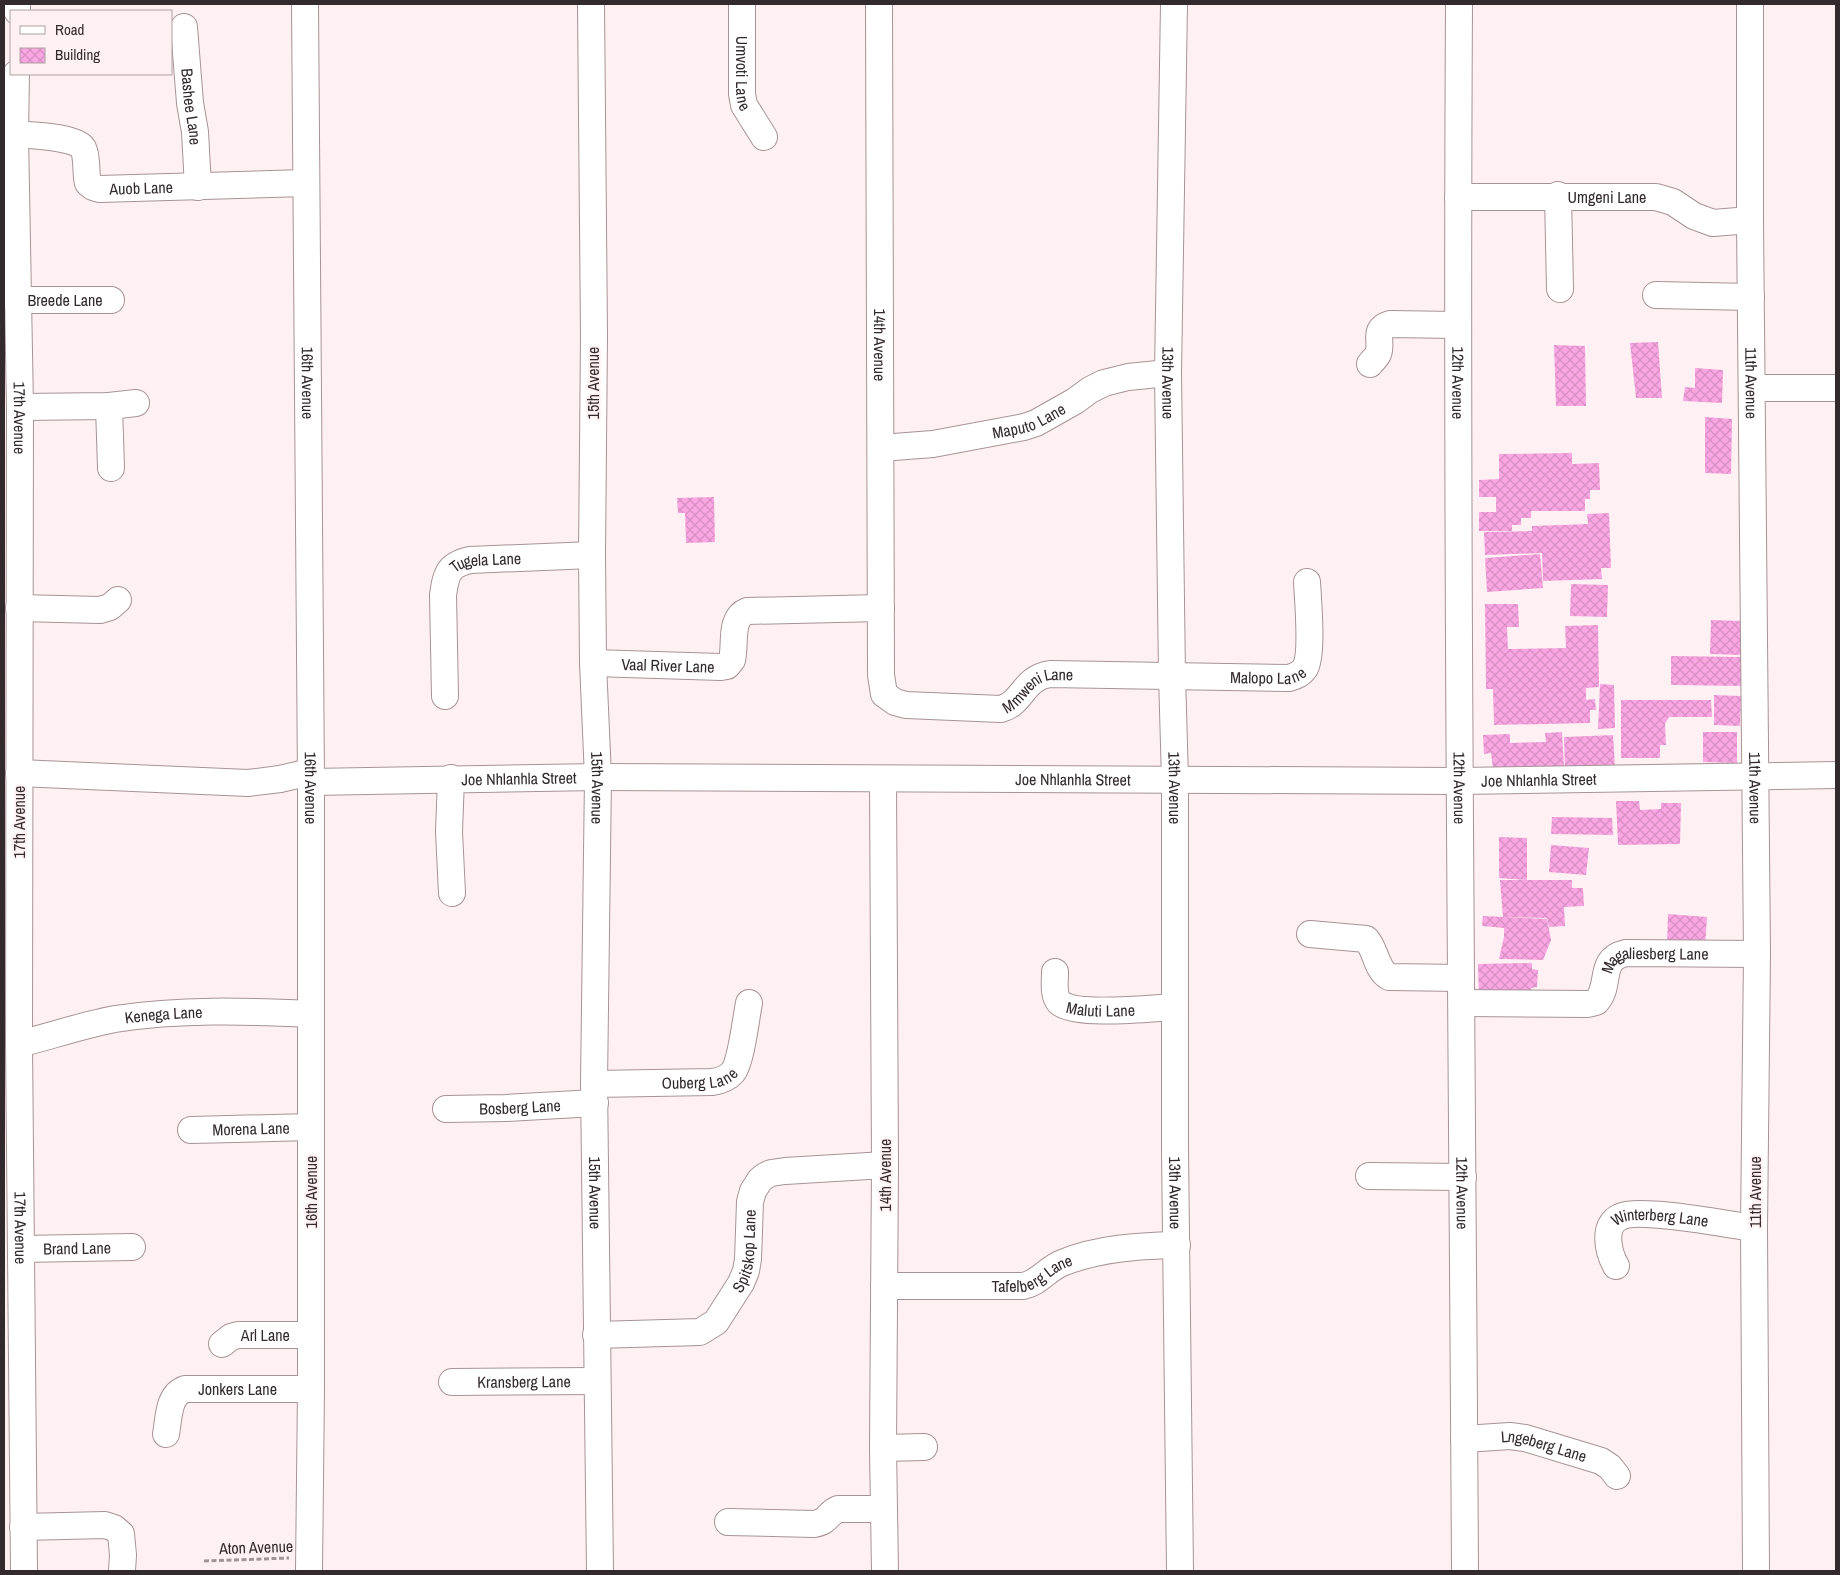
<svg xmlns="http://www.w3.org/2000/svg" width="1840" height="1575" viewBox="0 0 1840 1575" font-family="'Archivo Narrow',sans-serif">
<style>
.building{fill:url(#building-cross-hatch)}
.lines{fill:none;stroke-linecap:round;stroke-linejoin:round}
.minor-casing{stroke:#a79396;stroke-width:28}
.path{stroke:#a09496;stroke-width:3;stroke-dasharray:5 2.5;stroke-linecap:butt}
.minor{stroke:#fff;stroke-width:26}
.labels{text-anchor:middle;stroke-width:4;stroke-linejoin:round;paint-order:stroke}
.street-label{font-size:16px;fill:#322a2c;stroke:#fff1f3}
</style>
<defs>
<pattern id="building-cross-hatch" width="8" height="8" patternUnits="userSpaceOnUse" patternTransform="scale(1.25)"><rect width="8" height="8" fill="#faa6e3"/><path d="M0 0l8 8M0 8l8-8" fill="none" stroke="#d78fc3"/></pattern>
</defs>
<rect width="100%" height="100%" fill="#fff1f3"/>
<!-- building -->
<g class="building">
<path d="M1658 342 1662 398H1636L1630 343Z"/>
<path d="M1554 345 1585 346 1586 406H1556Z"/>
<path d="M1695 368 1723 370 1722 403 1683 401 1685 387 1695 388Z"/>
<path d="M1705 417 1732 419 1731 474 1705 473Z"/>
<path d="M1572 453V464L1599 463 1600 490H1590V499H1585V511H1531V518H1521V525H1512V531H1479V512H1496V497H1479V480L1499 479V454Z"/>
<path d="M714 497 715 542 686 543 685 513H678L677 498Z"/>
<path d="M1609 513 1611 568H1601L1602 579 1543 581 1542 553 1485 555 1484 532 1532 531V526L1588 524 1587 514Z"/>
<path d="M1540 554 1543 588 1487 592 1485 558Z"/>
<path d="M1571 584 1608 585 1607 617 1570 616Z"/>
<path d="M1485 604H1518L1519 627H1507L1508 649 1566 648 1565 626 1598 625 1599 687 1586 688V700L1595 699 1596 710H1590V723L1494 725 1493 689H1486Z"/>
<path d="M1711 620 1743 621 1742 655 1710 654Z"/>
<path d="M1671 656 1742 657V686L1671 685Z"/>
<path d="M1600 684 1614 685 1615 728 1598 729Z"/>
<path d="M1714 695 1741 696 1740 726 1714 725Z"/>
<path d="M1621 700H1711L1712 717H1669L1665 724 1666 745H1660V758H1621Z"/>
<path d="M1562 732 1564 767 1493 769 1491 753 1484 754 1483 735 1510 734V743L1546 742 1545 733Z"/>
<path d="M1703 732H1737V763L1703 762Z"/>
<path d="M1613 735 1615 767 1565 770 1564 737Z"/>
<path d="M1616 801H1639L1640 810 1661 809V803H1681L1680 844 1618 845Z"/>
<path d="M1552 817 1612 818 1613 835 1551 834Z"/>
<path d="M1499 837 1527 838V880L1499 878Z"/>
<path d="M1551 845 1589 848 1586 875 1549 872Z"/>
<path d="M1500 880H1572V888H1583L1584 906 1564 907 1565 926 1549 927 1547 918 1503 917Z"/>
<path d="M1668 914 1707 917 1705 947 1667 946Z"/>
<path d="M1483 916 1547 919 1551 940 1543 960 1499 959 1504 937V928L1482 926Z"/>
<path d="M1532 963V969L1538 970 1537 987 1531 988V993L1479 996 1478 964Z"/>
</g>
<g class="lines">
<defs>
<g id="minor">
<path id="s1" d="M305 4 311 782V1389L309 1571"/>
<path id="s2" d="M591 4 594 336 592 555 593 663 598 777 594 1084 600 1571"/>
<path id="s3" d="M742 4V94L744 105 764 137"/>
<path id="s4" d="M879 4 881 675 884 694 895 702 906 705 1001 709C1023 703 1023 678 1050 674L1289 678C1296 676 1301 674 1305 668 1313 654 1308 601 1307 582"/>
<path id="s5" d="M1174 4 1168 373 1172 676 1175 779V1150L1180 1571"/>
<path id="s6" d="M1459 4C1456 526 1462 1049 1465 1571"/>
<path id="s7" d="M1750 4V220L1757 954 1754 1228 1756 1571"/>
<path d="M17 11V4"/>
<path id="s8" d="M184 27 190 103 195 132 198 187"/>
<path id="s9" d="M16 74 15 134 20 407 19 1044 24 1571"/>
<path id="s10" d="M4 134C18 134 76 136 83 148 88 158 85 172 88 183L93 187 99 189 305 183"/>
<path d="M1558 195 1560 289"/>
<path id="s11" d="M1458 197H1656L1673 202 1694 216 1713 223 1750 220"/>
<path d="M1656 295 1751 297"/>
<path id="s12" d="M17 300H111"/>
<path d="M1370 364C1372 361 1377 357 1378 354 1383 342 1372 329 1390 324L1457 325"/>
<path d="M1752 388H1836"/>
<path d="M109 406 111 468"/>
<path d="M20 407 109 406 136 403"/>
<path id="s13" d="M881 448 933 444 1024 427 1036 423 1075 401 1090 390 1104 383 1128 377 1168 373"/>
<path d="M19 608 100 610 110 607 118 600"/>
<path id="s14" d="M593 663 721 667 727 666 732 660C736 644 729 618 747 611L881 608"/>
<path id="s15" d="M445 696 443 595C446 574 448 565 470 560L592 555"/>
<path d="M19 773 248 783 280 779 310 772"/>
<path d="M451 778 449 832 452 893"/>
<path d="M883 779 885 1165 883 1448 885 1571"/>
<path id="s16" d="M311 782 598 777 1459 781 1836 775"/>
<path d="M1310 934 1366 939C1376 949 1376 970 1389 977L1461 978"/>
<path id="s17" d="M1055 972C1055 981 1053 995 1059 1002 1074 1017 1153 1008 1175 1007"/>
<path id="s18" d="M1462 1003 1588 1004 1596 1002C1612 986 1597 959 1626 953L1757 954"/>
<path id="s19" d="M19 1044C51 1036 83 1025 115 1019 180 1009 245 1011 310 1014"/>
<path id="s20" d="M594 1084 712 1082C720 1081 727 1079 733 1072 741 1062 746 1018 749 1003"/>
<path id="s21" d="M446 1109 506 1108 595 1103"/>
<path id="s22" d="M191 1130 311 1127"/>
<path d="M1369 1176 1463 1177"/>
<path id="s23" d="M21 1249 132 1247"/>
<path id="s24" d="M1616 1266C1608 1252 1602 1225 1620 1217 1639 1207 1729 1225 1754 1228"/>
<path id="s25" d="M884 1286H1023C1039 1283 1047 1269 1062 1263 1099 1248 1138 1246 1177 1245"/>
<path id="s26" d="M596 1335 700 1332 716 1322 741 1283 746 1271 748 1259 750 1202 753 1191 760 1180 765 1176 771 1173 785 1171 885 1165"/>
<path id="s27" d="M222 1344 231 1337 238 1335H311"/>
<path id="s28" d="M452 1382 597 1381"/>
<path id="s29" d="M166 1434C169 1418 168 1395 185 1389H311"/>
<path id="s30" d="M1464 1439 1510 1436 1525 1438 1601 1461 1610 1467 1617 1476"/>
<path d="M883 1448 924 1447"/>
<path d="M728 1522 814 1524C830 1521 826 1514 838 1509H884"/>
<path d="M23 1527 105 1525 114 1528 121 1534 123 1555 122 1571"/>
</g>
</defs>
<!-- minor casing -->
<use href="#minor" class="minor-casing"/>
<!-- path -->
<path class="path" d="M204 1561 289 1558"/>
<!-- minor -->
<use href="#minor" class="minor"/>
</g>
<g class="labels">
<!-- street labels -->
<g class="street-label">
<text dy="6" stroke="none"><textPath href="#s3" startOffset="69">Umvoti Lane</textPath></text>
<text dy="6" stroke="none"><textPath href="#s8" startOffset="80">Bashee Lane</textPath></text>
<text dy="6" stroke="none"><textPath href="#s10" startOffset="172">Auob Lane</textPath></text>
<text dy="6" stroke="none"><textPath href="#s11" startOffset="149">Umgeni Lane</textPath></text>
<text dy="6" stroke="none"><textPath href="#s12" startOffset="48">Breede Lane</textPath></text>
<text dy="6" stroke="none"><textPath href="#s4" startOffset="341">14th Avenue</textPath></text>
<text dy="6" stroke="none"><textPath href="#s1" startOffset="379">16th Avenue</textPath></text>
<text transform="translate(593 383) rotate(-90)" y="6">15th Avenue</text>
<text dy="6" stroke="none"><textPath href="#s5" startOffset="379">13th Avenue</textPath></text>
<text dy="6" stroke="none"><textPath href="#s6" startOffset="379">12th Avenue</textPath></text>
<text dy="6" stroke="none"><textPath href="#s7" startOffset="379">11th Avenue</textPath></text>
<text dy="6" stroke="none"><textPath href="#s9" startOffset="344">17th Avenue</textPath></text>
<text dy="6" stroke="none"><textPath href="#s13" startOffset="151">Maputo Lane</textPath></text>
<text dy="6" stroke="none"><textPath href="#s15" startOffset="165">Tugela Lane</textPath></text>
<text dy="6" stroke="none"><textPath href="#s14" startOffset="75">Vaal River Lane</textPath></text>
<text dy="6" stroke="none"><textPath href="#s4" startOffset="1090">Malopo Lane</textPath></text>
<text dy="6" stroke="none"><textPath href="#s4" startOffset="854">Mmweni Lane</textPath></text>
<text dy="6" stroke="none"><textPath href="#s16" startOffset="208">Joe Nhlanhla Street</textPath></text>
<text dy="6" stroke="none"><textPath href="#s16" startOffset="762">Joe Nhlanhla Street</textPath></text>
<text dy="6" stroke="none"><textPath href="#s16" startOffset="1228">Joe Nhlanhla Street</textPath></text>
<text dy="6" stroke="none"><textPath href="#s1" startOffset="784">16th Avenue</textPath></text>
<text dy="6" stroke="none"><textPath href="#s2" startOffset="784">15th Avenue</textPath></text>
<text dy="6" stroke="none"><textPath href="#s5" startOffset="784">13th Avenue</textPath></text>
<text dy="6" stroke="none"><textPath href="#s7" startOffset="784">11th Avenue</textPath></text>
<text dy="6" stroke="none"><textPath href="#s6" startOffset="784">12th Avenue</textPath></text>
<text transform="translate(19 822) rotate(-90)" y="6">17th Avenue</text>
<text dy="6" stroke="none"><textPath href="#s18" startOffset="222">Magaliesberg Lane</textPath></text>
<text dy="6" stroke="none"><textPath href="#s17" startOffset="74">Maluti Lane</textPath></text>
<text dy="6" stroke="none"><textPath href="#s19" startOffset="148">Kenega Lane</textPath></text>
<text dy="6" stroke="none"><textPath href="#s20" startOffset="106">Ouberg Lane</textPath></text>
<text dy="6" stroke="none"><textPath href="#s21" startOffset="74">Bosberg Lane</textPath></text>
<text dy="6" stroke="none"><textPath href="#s22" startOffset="60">Morena Lane</textPath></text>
<text transform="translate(885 1175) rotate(-90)" y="6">14th Avenue</text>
<text transform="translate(311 1192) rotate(-90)" y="6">16th Avenue</text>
<text dy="6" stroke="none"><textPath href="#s2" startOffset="1189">15th Avenue</textPath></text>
<text dy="6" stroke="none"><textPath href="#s5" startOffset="1189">13th Avenue</textPath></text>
<text dy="6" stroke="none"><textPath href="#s6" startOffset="1189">12th Avenue</textPath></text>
<text transform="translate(1755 1192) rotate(-90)" y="6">11th Avenue</text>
<text dy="6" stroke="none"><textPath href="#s24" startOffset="95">Winterberg Lane</textPath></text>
<text dy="6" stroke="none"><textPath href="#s9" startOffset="1154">17th Avenue</textPath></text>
<text dy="6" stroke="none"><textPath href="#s23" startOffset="56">Brand Lane</textPath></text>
<text dy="6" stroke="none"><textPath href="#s26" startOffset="202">Spitskop Lane</textPath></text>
<text dy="6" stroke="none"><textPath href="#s25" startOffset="151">Tafelberg Lane</textPath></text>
<text dy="6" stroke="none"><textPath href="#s27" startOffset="46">Arl Lane</textPath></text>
<text dy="6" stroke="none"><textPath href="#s28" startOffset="72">Kransberg Lane</textPath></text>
<text dy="6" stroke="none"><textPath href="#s29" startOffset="104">Jonkers Lane</textPath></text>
<text dy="6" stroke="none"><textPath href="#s30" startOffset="81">Lngeberg Lane</textPath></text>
<text transform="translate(256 1547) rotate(-2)" y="6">Aton Avenue</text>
</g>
</g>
<!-- border -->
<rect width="1840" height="1575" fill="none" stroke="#322a2c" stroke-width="10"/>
<!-- legend -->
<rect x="10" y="10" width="162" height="65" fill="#fff1f3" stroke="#ada1a3"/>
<rect x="20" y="26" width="25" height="8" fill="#ffffff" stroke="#ada1a3"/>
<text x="55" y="35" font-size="15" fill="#322a2c">Road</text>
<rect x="20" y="48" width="25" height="15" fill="url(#building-cross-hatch)" stroke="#ada1a3"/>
<text x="55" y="60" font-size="15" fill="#322a2c">Building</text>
</svg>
